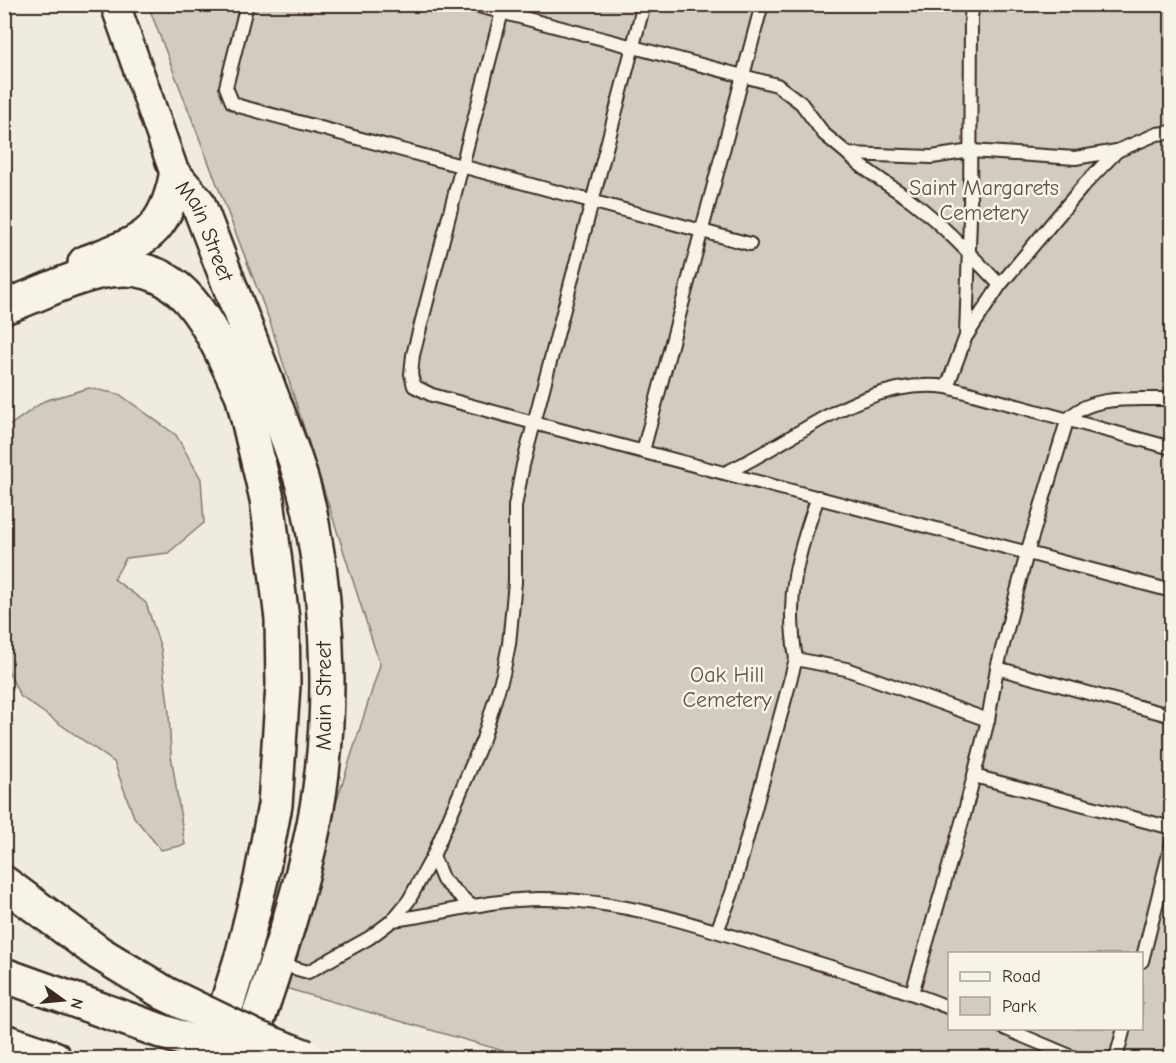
<svg xmlns="http://www.w3.org/2000/svg" width="1176" height="1063" viewBox="0 0 1176 1063" font-family="'Comic Neue',sans-serif">
<style>
.green{fill:#d1cbc0;stroke:#867a6f;stroke-width:1.5;fill-rule:evenodd}
.lines{fill:none;stroke-linecap:round;stroke-linejoin:round}
.service-casing{stroke:#3b2a1e;stroke-width:16}
.tertiary-casing{stroke:#3b2a1e;stroke-width:33}
.primary-casing{stroke:#3b2a1e;stroke-width:38}
.motorway-casing{stroke:#3b2a1e;stroke-width:38}
.service{stroke:#f7f3e8;stroke-width:12}
.tertiary{stroke:#f7f3e8;stroke-width:28}
.primary{stroke:#f7f3e8;stroke-width:33}
.motorway{stroke:#f7f3e8;stroke-width:33}
.motorway-bridge-casing{stroke:#3b2a1e;stroke-width:38;stroke-linecap:butt}
.motorway-bridge{stroke:#f7f3e8;stroke-width:33}
.labels{text-anchor:middle;stroke-width:5;stroke-linejoin:round;paint-order:stroke}
.park-label{font-size:22px;fill:#605246;stroke:#f7f3e8}
.street-label{font-size:22px;fill:#3b2a1e;stroke:#f7f3e8}
</style>
<rect width="100%" height="100%" fill="#efebe0"/>
<filter id="ink" filterUnits="userSpaceOnUse"><feTurbulence type="fractalNoise" baseFrequency=".0167" numOctaves="2"/><feDisplacementMap in="SourceGraphic" scale="12" xChannelSelector="R" yChannelSelector="G"/><feConvolveMatrix kernelMatrix="1 2 1 2 8 2 1 2 1" color-interpolation-filters="sRGB"/></filter>
<g filter="url(#ink)">
<!-- green -->
<g class="green">
<path d="M148 5H1171V1058H528L278 986 380 665 270 322ZM950 954H1142V1028H950Z"/>
<path d="M89 388 119 394 176 435 201 479 204 523 168 553 126 558 114 579 146 603 161 649 169 712 171 755 185 845 161 850 134 817 114 762 20 696 5 664V429L44 401Z"/>
</g>
<g class="lines">
<defs>
<g id="service">
<path d="M247 4 226 87 232 102 239 106 750 244"/>
<path d="M471 4 777 85 801 103 824 134 848 154 932 157 971 151 1075 158 1117 151"/>
<path d="M504 4 413 355 411 374 414 386 432 395 534 423 1172 591"/>
<path d="M848 154C867 173 890 185 912 201 944 226 971 255 1000 285"/>
<path d="M967 335 1000 285 1084 185 1117 151 1157 134 1172 132"/>
<path d="M947 387 966 336 970 218 971 17 973 4"/>
<path d="M643 451 762 4"/>
<path d="M727 472C797 440 865 376 947 387L1172 448"/>
<path d="M796 659 846 669 988 720"/>
<path d="M997 668 1172 716"/>
<path d="M974 776 1172 828"/>
<path d="M433 856 443 880 469 904"/>
<path d="M393 920C443 914 490 899 541 899 624 899 707 928 785 953 840 970 896 986 950 1008"/>
<path d="M717 931 732 893 796 659C785 595 797 556 818 497"/>
<path d="M1142 961 1172 842"/>
<path d="M276 963 308 972 369 938 393 920 409 900 433 856 483 739 503 674 509 644 515 582V506L523 465 644 4"/>
<path d="M912 993 964 815 988 720 997 668 1027 553 1067 421C1088 393 1140 400 1172 399"/>
<path d="M1004 1028 1075 1058"/>
<path d="M1116 1058 1124 1028"/>
</g>
<path id="tertiary" d="M115 4 176 177"/>
<g id="primary">
<path id="s1" d="M176 177 198 203C221 262 243 321 266 381 283 427 303 474 312 523 330 619 333 728 314 824 298 904 270 981 245 1058"/>
<path d="M213 1049 243 953 261 879 275 805 283 685 282 619 267 499 235 364"/>
</g>
<g id="motorway">
<path d="M85 263C139 242 163 239 176 177"/>
<path d="M4 307C36 296 67 279 99 272 185 252 211 332 241 392"/>
<path d="M4 883 99 953 166 994"/>
<path d="M4 975 155 1029"/>
<path d="M4 1041 54 1058"/>
</g>
</defs>
<!-- service casing -->
<use href="#service" class="service-casing"/>
<!-- tertiary casing -->
<use href="#tertiary" class="tertiary-casing"/>
<!-- primary casing -->
<use href="#primary" class="primary-casing"/>
<!-- motorway casing -->
<use href="#motorway" class="motorway-casing"/>
<!-- service -->
<use href="#service" class="service"/>
<!-- tertiary -->
<use href="#tertiary" class="tertiary"/>
<!-- primary -->
<use href="#primary" class="primary"/>
<!-- motorway -->
<use href="#motorway" class="motorway"/>
<defs>
<g id="motorway-bridge">
<path d="M166 994 257 1038 306 1057"/>
<path d="M155 1029 238 1058"/>
</g>
</defs>
<!-- motorway-bridge casing -->
<use href="#motorway-bridge" class="motorway-bridge-casing"/>
<!-- motorway-bridge -->
<use href="#motorway-bridge" class="motorway-bridge"/>
</g>
</g>
<g class="labels">
<!-- park labels -->
<g class="park-label">
<text x="984" y="195">Saint Margarets<tspan x="984" dy="25">Cemetery</tspan></text>
<text x="727" y="682">Oak Hill<tspan x="727" dy="25">Cemetery</tspan></text>
</g>
<!-- street labels -->
<g class="street-label">
<text dy="8" stroke="none"><textPath href="#s1" startOffset="62">Main Street</textPath></text>
<text transform="translate(323 696) rotate(-90)" y="8">Main Street</text>
</g>
</g>
<!-- margin -->
<rect width="1176" height="1063" fill="none" stroke="#f7f3e8" stroke-width="24"/>
<rect x="12" y="12" width="1152" height="1039" fill="none" stroke="#3b2a1e" stroke-width="2" filter="url(#ink)"/>
<!-- legend -->
<rect x="948" y="952" width="195" height="78" fill="#f7f3e8" stroke="#aca397" stroke-width="1.5"/>
<rect x="960" y="972" width="30" height="9" fill="#f7f3e8" stroke="#aca397" stroke-width="1.5"/>
<text x="1002" y="982" font-size="18" fill="#3b2a1e">Road</text>
<rect x="960" y="997" width="30" height="18" fill="#d1cbc0" stroke="#aca397" stroke-width="1.5"/>
<text x="1002" y="1012" font-size="18" fill="#3b2a1e">Park</text>
<!-- north arrow -->
<g transform="translate(63 1000) rotate(105)" stroke="#f7f3e8" stroke-width="4.5" paint-order="stroke">
<path d="M0-4.5L10 22L0 15L-10 22Z" fill="#3b2a1e"/>
<text y="-9" font-size="16" font-weight="bold" text-anchor="middle" fill="#3b2a1e">N</text>
</g>
</svg>
